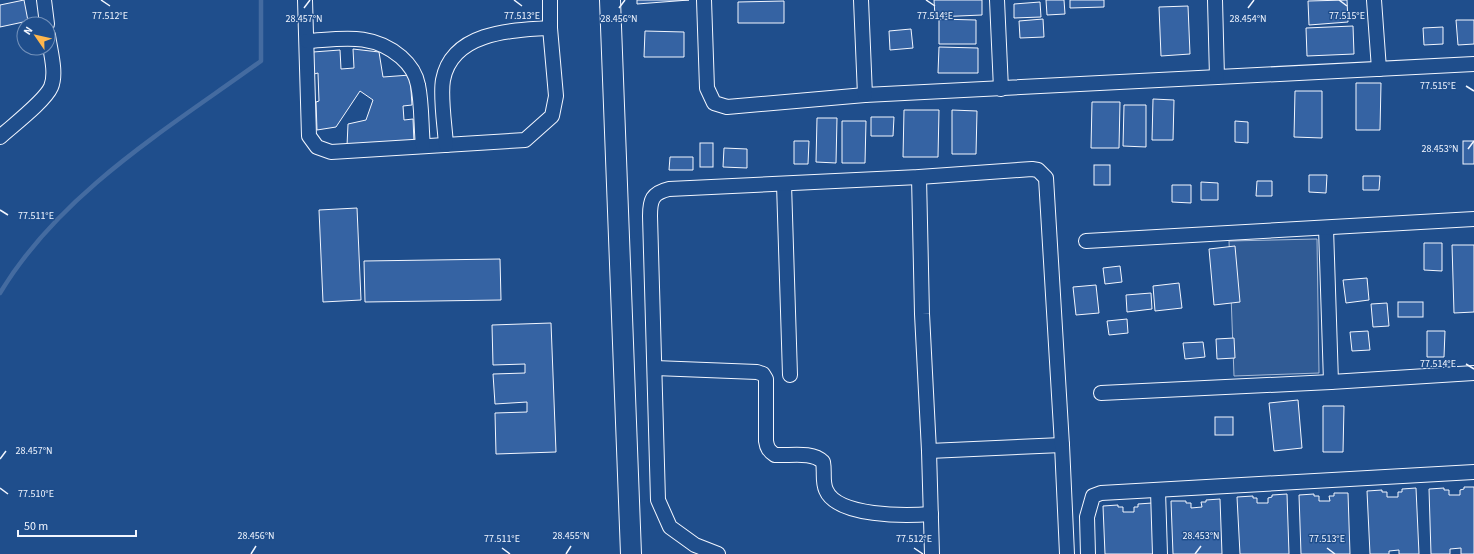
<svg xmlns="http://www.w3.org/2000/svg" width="1474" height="554" viewBox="0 0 1474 554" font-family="'Source Sans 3',sans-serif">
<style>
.built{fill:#305b95;stroke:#a8bbd7}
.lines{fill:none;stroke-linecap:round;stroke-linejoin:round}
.stream{stroke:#446ba0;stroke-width:4.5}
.building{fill:#3563a3;stroke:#f2f6ff}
.street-casing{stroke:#f2f6ff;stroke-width:16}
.secondary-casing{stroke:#f2f6ff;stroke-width:22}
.street{stroke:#1f4e8c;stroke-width:14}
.secondary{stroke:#1f4e8c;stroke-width:20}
.ticks{fill:none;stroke:#f2f6ff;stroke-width:1.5}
.ticks-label{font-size:10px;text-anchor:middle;fill:#f2f6ff;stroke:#1f4e8c;stroke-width:3;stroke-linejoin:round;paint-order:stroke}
</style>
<rect width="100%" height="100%" fill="#1f4e8c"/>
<!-- built -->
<path class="built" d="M1317 239 1319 373 1234 376 1229 241Z"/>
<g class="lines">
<!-- stream -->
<path class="stream" d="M0 293C61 192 167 129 261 61V0"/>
</g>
<!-- building -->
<g class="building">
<path d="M24 0 28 21 0 27V5Z"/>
<path d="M637 0H689L637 4Z"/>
<path d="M934 0H982V15L935 17Z"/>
<path d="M1046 0H1064L1065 14 1047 15Z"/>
<path d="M1070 0H1104V7L1070 8Z"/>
<path d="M1347 0 1348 22 1309 25 1308 1Z"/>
<path d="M784 1V23H738V2Z"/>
<path d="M1040 2 1041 17 1014 18V4Z"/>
<path d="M1188 6 1190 54 1161 56 1159 7Z"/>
<path d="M939 19 976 20V44H939Z"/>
<path d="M1043 19 1044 37 1020 38 1019 21Z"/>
<path d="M1456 20H1474V44L1458 45Z"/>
<path d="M1353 26 1354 54 1307 56 1306 28Z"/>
<path d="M1443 27V44L1424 45 1423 28Z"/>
<path d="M911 29 913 48 890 50 889 31Z"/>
<path d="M645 31 684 32V57H644Z"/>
<path d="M939 47 978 48V73H938Z"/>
<path d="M353 49 379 52 383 77 410 75 412 105 403 106 404 120 413 119 414 142 347 146 348 124 366 120 373 100 360 91 336 127 317 130 316 102 319 101 318 73 314 74 313 52 340 50 341 69 354 68Z"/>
<path d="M1356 83H1381L1380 130H1356Z"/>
<path d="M1295 91H1322V138L1294 137Z"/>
<path d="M1153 99 1174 100 1173 140H1152Z"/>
<path d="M1092 102H1120L1119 148H1091Z"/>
<path d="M1124 105H1146V147L1123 146Z"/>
<path d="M904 110H939L938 157H903Z"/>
<path d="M952 110 977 111 976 154H952Z"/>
<path d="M871 117H894L893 136H871Z"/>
<path d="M817 118H837L836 163 816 162Z"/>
<path d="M842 121H866L865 163H842Z"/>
<path d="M1235 121 1248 122V143L1235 142Z"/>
<path d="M794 141H809L808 164H794Z"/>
<rect x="1463" y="141" width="11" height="23"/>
<rect x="700" y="143" width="13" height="24"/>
<path d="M724 148 747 149V168L723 167Z"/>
<path d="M670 157H693V170H669Z"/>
<rect x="1094" y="165" width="16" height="20"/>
<path d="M1309 175H1327L1326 193 1309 192Z"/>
<path d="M1363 176H1380L1379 190H1363Z"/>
<path d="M1257 181H1272V196H1256Z"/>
<path d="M1201 182 1218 183V200H1201Z"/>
<path d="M1172 185H1191V203L1172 202Z"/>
<path d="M357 208 361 300 323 302 319 210Z"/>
<path d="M1424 243H1442V271L1424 270Z"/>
<path d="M1452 245H1474V312L1454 313Z"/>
<path d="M1235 246 1240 302 1214 305 1209 249Z"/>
<path d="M500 259 501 300 365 302 364 261Z"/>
<path d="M1120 266 1122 282 1105 284 1103 268Z"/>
<path d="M1367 278 1369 300 1346 303 1343 280Z"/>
<path d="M1179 283 1182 308 1155 311 1153 286Z"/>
<path d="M1096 285 1099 313 1076 315 1073 287Z"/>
<path d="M1151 293 1152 309 1127 312 1126 295Z"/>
<rect x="1398" y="302" width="25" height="15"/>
<path d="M1387 303 1389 326 1373 327 1371 304Z"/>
<path d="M1127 319 1128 333 1109 335 1107 321Z"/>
<path d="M551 323 556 452 496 454 495 413 527 412V402L495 404 493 374 525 373V364L493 365 492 325Z"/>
<path d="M1368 331 1370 350 1352 351 1350 332Z"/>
<path d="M1427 331H1445L1444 357H1427Z"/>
<path d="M1234 338 1235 358 1217 359 1216 339Z"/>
<path d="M1203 342 1205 357 1185 359 1183 343Z"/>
<path d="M1298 400 1302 448 1274 451 1269 403Z"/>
<path d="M1323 406H1344L1343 452H1323Z"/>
<rect x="1215" y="417" width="18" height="18"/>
<path d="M1464 487H1474V554H1461V548L1450 549V554H1431L1429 489 1444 488V490H1449V495H1460V490L1464 489Z"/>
<path d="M1416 488 1419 554H1399V550L1389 551V554H1370L1367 491 1382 490V492H1387V497H1398V492H1402V489Z"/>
<path d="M1334 493H1348L1350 554H1301L1299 495 1314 494V496H1319V501H1330L1329 496H1334Z"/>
<path d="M1287 494 1289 554H1240L1237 497 1253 496V498H1257V503H1268V498L1272 497V495Z"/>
<path d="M1220 499 1222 554H1173L1171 501H1186V503H1191V508L1202 507 1201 502H1206V500Z"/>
<path d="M1152 503 1154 554H1105L1103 506 1118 505V507H1123V512H1134V507H1138V504Z"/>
</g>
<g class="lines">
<defs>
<g id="street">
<path d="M44 0 47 24"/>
<path d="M305 0 309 136 317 147 331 152 525 140 552 116 556 96 550 28V0"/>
<path d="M704 0 707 88 714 103 727 107 865 95 1474 64"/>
<path d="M861 0 865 95"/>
<path d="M997 0 1001 89"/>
<path d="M1215 0 1217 77"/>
<path d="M1374 0 1379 69"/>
<path d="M307 41C342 39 372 32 401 57 409 64 416 74 418 85 422 104 421 126 423 146"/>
<path d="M0 137C12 126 45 101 51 87 57 73 50 50 48 35"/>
<path d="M446 145C445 127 440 97 443 80 452 32 511 30 550 28"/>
<path d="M919 177 922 314 929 451 932 554"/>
<path d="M784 184 790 375"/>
<path d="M1326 228 1331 382"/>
<path d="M1086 241 1474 219"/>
<path d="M655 368 757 372 763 374 766 379V441C767 448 769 451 775 455 790 456 812 451 823 462 825 472 822 481 826 490 837 517 906 516 931 514"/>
<path d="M1101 393 1331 382 1474 373"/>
<path d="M929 451 1062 445"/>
<path d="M1158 491 1160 554"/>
<path d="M718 554 695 545 670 527 658 500 650 216C650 200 652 193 669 189L919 177 1032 169 1038 170 1046 178 1062 445 1067 554"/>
<path d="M1088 554 1087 517 1093 496 1101 493 1474 472"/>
</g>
<path id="secondary" d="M610 0 631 554"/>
</defs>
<!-- street casing -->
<use href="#street" class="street-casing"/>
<!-- secondary casing -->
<use href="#secondary" class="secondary-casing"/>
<!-- street -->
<use href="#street" class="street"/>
<!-- secondary -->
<use href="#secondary" class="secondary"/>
</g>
<!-- ticks -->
<path class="ticks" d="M101 0 110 6M514 0 522 6M926 0 935 6M1339 0 1347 6M304 8 310 0M619 8 625 0M1248 8 1254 0M1466 86 1474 91M1468 149 1474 141M0 210 8 215M1466 364 1474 369M0 459 6 451M0 488 8 494M502 548 510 554M914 548 923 554M1327 548 1335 554M251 554 256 546M566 554 571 546M1195 554 1201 546"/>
<g class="ticks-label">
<text x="1347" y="19">77.515°E</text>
<text x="110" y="19">77.512°E</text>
<text x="522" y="19">77.513°E</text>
<text x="935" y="19">77.514°E</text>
<text x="304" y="22">28.457°N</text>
<text x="619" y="22">28.456°N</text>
<text x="1248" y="22">28.454°N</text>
<text x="1438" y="89">77.515°E</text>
<text x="1440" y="152">28.453°N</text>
<text x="36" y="219">77.511°E</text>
<text x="1438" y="367">77.514°E</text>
<text x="34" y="454">28.457°N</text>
<text x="36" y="497">77.510°E</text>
<text x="256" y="539">28.456°N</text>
<text x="571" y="539">28.455°N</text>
<text x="1201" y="539">28.453°N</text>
<text x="502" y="542">77.511°E</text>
<text x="914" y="542">77.512°E</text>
<text x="1327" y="542">77.513°E</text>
</g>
<!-- north arrow -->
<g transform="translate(36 36) rotate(304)"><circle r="19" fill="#1f4e8c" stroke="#7391ba"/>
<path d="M0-3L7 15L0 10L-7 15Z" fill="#ffb74d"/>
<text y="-6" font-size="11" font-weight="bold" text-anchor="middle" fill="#f2f6ff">N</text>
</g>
<!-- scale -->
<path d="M18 530v6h118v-6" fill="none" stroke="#f2f6ff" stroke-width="2"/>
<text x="24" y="530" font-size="12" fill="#f2f6ff" stroke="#1f4e8c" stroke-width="3" paint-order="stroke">50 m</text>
</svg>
